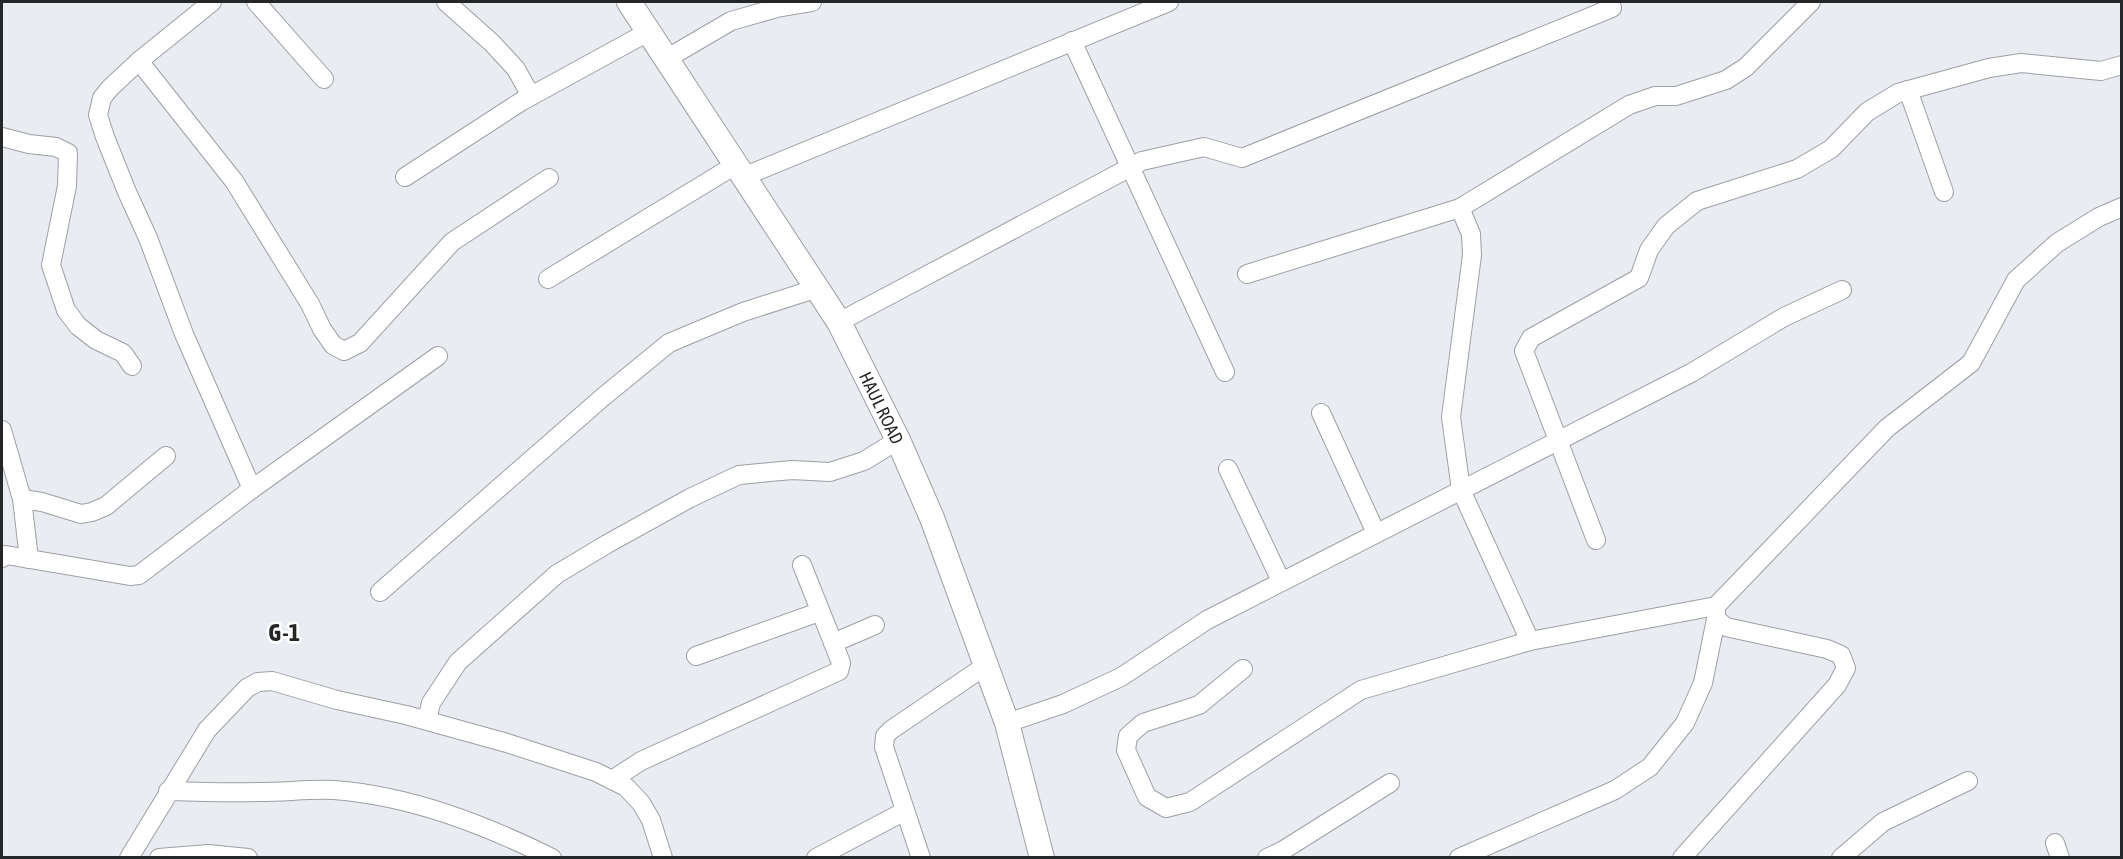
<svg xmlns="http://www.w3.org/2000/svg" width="2123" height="859" viewBox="0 0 2123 859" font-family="'Asap Condensed',sans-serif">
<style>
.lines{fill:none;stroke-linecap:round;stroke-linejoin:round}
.street-casing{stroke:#9d9fa3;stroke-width:20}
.secondary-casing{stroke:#9d9fa3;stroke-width:26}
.street{stroke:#fff;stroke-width:18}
.secondary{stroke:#fff;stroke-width:24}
.labels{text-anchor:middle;stroke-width:5;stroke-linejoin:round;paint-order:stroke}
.street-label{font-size:18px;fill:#252628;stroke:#fff}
.district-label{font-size:24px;font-weight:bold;letter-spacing:1.5px;fill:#252628;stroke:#fff}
</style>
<rect width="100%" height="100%" fill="#e9ecf0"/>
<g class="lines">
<defs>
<g id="street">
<path d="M212 2 139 61 110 88 102 98 98 115 105 137 127 192 148 238 184 334 252 489"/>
<path d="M256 2 324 79"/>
<path d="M446 2 492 43 516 69 531 96"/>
<path d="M1072 41 1225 372"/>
<path d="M666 59 731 21 777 8 812 2"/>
<path d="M139 61 234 181 310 304 322 329 333 345 344 351 360 343 452 242 549 178"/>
<path d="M1908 90 1944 192"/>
<path d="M2 137 29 144 56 147 68 153 67 186 51 265 66 310 78 326 96 340 123 353 132 366"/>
<path d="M745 176 1169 2"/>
<path d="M405 177 522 101 648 32"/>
<path d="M1460 208 1471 234 1472 255 1451 417 1461 490 1530 641"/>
<path d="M1247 274 1460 208 1629 105 1655 96H1676L1726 80 1746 67 1811 2"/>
<path d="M548 279 737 164"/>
<path d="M839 322 1142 161 1204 147 1242 158 1612 8 1608 2"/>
<path d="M1321 413 1376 533"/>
<path d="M2 430 22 499 29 559"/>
<path d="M1228 469 1281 581"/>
<path d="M22 499 42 502 81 514 92 512 106 506 166 456"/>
<path d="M1596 540 1524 351 1531 338 1639 278 1649 250 1666 226 1697 201 1797 169 1831 149 1867 112 1898 93 1989 68 2021 63 2101 71 2122 65"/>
<path d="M2 558 6 555 130 576 139 575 252 489 438 356"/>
<path d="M380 592 603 397 669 343 743 312 818 288"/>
<path d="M833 643 875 625"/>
<path d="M696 656 819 612"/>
<path d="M1243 669 1199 705 1143 723 1128 736 1126 750 1147 797 1166 808 1190 802 1361 690 1530 641 1716 606 1887 428 1971 363 2016 280 2057 243 2099 217 2122 207"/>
<path d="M427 720 431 703 458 662 557 574 607 544 690 498 739 475 792 470 830 472 864 461 898 440"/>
<path d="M1007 723 1063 704 1121 677 1207 620 1691 373 1784 317 1842 290"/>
<path d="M612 780 641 761 839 671 841 663 838 655 802 565"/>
<path d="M168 791C199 792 230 793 260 792 285 792 309 789 334 790 411 796 483 824 552 858"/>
<path d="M2055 843 2060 858"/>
<path d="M129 858 207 730 247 688 258 682 272 681 337 700 406 715 507 743 596 772 626 787 641 803 651 820 663 858"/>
<path d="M159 858 208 854 248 858"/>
<path d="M816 858 905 811"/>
<path d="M921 858 884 747 885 736 891 730 985 666"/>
<path d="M1267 858 1282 851 1390 783"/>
<path d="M1459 858 1615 790 1650 767 1685 723 1703 683 1716 619"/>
<path d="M1682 858 1837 685 1846 668 1841 655 1827 649 1726 627 1716 619V606"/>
<path d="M1841 858 1883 822 1968 781"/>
</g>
<path id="secondary" d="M629 2 839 322 898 440 932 518 1007 723 1042 858"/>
</defs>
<!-- street casing -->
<use href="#street" class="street-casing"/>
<!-- secondary casing -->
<use href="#secondary" class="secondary-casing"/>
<!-- street -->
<use href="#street" class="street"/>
<!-- secondary -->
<use href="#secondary" class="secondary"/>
</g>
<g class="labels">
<!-- street labels -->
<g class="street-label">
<text transform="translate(881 408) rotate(64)" y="6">HAUL ROAD</text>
</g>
<!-- district labels -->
<g class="district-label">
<text x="285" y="641">G-1</text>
</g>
</g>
<!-- border -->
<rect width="2123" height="859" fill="none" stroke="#252628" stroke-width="6"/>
</svg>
